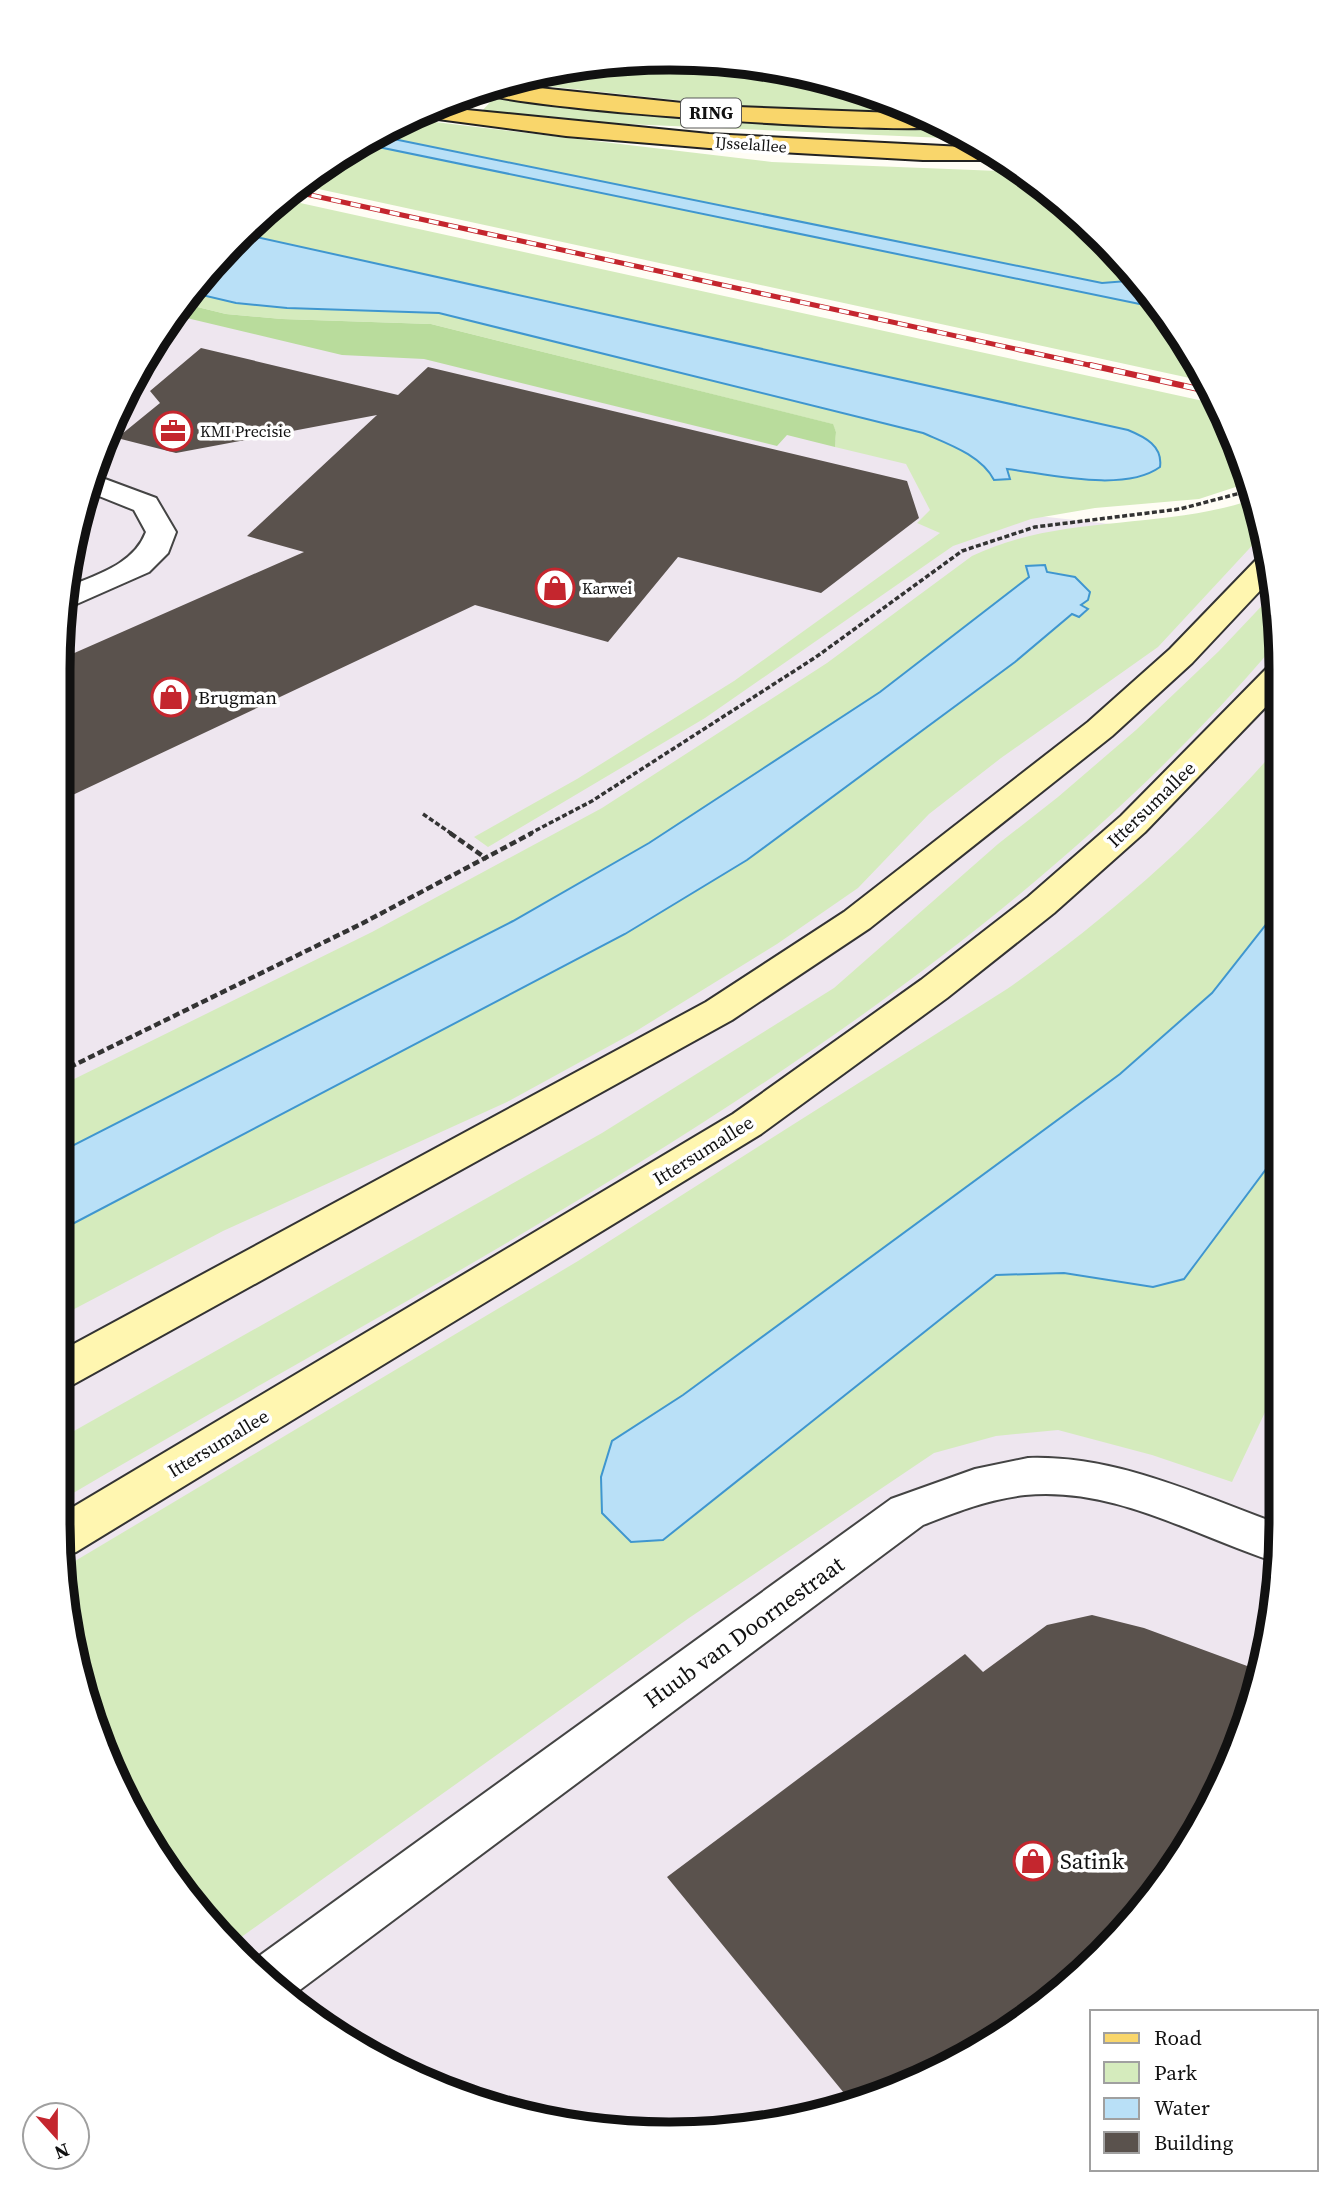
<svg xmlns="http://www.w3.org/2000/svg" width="1339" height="2192" viewBox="0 0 1339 2192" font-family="'Source Serif 4',serif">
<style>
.industrial{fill:#eee6ef}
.green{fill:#d5ebbd}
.forest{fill:#b9dc9c}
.water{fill:#b9e0f7;stroke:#3f96cf;stroke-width:2}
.building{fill:#5a524d}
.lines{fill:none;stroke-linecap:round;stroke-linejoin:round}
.minor-casing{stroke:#444;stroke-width:4}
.secondary-casing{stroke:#333;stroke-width:4}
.primary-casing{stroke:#222;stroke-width:4}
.path-far2{stroke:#333;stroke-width:2.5;stroke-dasharray:4.5 2;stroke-linecap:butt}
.path-far1{stroke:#333;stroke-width:3.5;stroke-dasharray:5 2.5;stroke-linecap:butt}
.path{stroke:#333;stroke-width:4.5;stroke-dasharray:7 3.5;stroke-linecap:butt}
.minor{fill:#fff;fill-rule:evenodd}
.secondary{fill:#fff6b0;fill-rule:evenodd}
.primary{fill:#f9d66b;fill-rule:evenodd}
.rail-far1-casing{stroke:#c4262e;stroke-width:5}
.rail-casing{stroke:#c4262e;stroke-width:6}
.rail-far1{stroke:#fff;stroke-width:3.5;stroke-dasharray:10;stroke-linecap:butt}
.rail{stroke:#fff;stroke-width:4.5;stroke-dasharray:12;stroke-linecap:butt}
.labels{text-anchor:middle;stroke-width:7;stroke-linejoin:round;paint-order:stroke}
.far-street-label{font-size:16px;fill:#111;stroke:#fff}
.far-poi-label{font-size:16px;fill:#111;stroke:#fff;text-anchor:start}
.shield{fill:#fff;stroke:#585858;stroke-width:2}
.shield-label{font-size:18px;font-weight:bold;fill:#111}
.poi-label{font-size:19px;fill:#111;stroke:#fff;text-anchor:start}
.street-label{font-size:19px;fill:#111;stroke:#fff}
.near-street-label{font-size:23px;fill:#111;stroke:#fff}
.near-poi-label{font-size:23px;fill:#111;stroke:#fff;text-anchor:start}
.rim{fill:none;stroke:#111;stroke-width:9}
</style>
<rect width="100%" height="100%" fill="#fffdf5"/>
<!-- industrial -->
<path class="industrial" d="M179 306 926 458 976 509 1262 541 1280 629 1276 1602 1235 1756 866 2102 669 2134 473 2102 297 2008 184 1895 90 1719 58 1522 63 590 104 436Z"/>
<!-- green -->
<g class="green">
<path d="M709 59 827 78 916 112 731 106 508 82 558 70 608 72 625 62Z"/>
<path d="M494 98 720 122 953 129 968 139 556 121 481 112Z"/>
<path d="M410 119 772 162 1022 172 1042 184 1130 266 1140 280 1102 283 374 135Z"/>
<path d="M359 143 1159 308 1199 364 1208 382 300 185Z"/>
<path d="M282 199 1217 404 1251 482 1199 499 1095 508 1031 519 953 546 705 718 488 847 474 837 577 779 734 681 940 533 917 523 930 510 906 464 835 447 836 432 832 424 431 324 282 319 226 314 181 303 189 292 236 303 287 308 439 312 923 433C948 444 981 455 994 480L1006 469 1112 480 1141 436 243 234Z"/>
<path d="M1254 499 1261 536 1158 647 1001 758 929 814 858 888 777 944 633 1033 507 1102 223 1231 59 1317V1231L625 934 747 860 1015 662 1073 614 1079 616 1087 609 1081 606 1090 591C1079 577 1064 573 1047 572L1045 565 1027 566 1030 577 880 692 649 843 513 921 60 1152V1086L372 932 602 808 827 663 972 556C1061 513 1162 531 1254 499Z"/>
<path d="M1273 594 1280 639C957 1022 482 1251 58 1502V1440L602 1133 834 988 998 844 1058 797 1136 730 1219 651Z"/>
<path d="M1279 746V908L1212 993 1120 1074 683 1395 612 1441 601 1477 602 1513 663 1540 996 1275 1064 1273 1153 1287 1199 1259 1278 1153 1277 1387 1232 1482 1152 1455 1058 1430 996 1436 934 1453 689 1618 233 1943 184 1895 90 1719 65 1567 578 1261 1007 989C1107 919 1199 838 1279 746Z"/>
</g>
<!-- forest -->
<g class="forest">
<path d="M625 62C611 79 579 73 558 70L589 63Z"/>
<path d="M181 303 226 314 282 319 431 324 833 424 836 432 835 447 787 435 777 446 424 359 342 355 174 315Z"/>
</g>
<!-- water -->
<g class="water">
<path d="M374 135 1102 283 1140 280 1159 308 359 143Z"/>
<path d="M243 234 1128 430C1145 437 1163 446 1160 467 1124 493 1049 474 1007 469L1010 479 994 480C981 455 948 444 923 433L439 313 287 308 236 303 189 292Z"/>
<path d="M1045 565 1047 572 1075 577 1090 592 1088 600 1081 605 1088 609 1079 617 1072 614 1015 662 747 860 625 934 59 1231 60 1152 513 921 649 843 880 692 1029 577 1026 566Z"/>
<path d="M1279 908 1278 1153 1199 1259 1184 1279 1153 1287 1064 1273 996 1275 663 1540 631 1542 602 1513 601 1477 612 1441 683 1395 1120 1074 1212 993Z"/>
</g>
<!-- building -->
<g class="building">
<path d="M201 348 398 395 428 367 907 481 919 518 821 593 678 557 608 642 475 605 62 800 63 658 304 552 247 536 377 415 176 453 117 438 160 403 150 391Z"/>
<path d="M1092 1615 1144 1628 1258 1670 1235 1756 1155 1895 1042 2008 866 2102 853 2104 667 1877 965 1654 983 1672 1047 1625Z"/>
</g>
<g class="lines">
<defs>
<g id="minor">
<path d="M94 475 156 498 176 532 168 553 149 572 63 610V589C94 575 133 566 146 532L134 510 89 492Z"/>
<path d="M1028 1458C1115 1455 1196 1494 1276 1523V1562C1195 1536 1113 1486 1025 1495 989 1499 956 1512 923 1525L289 1998 251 1962 891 1499 975 1469Z"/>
</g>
<g id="secondary">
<path d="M1266 557 1270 580 1192 663 1112 736 870 928 732 1020 74 1384 58 1389 59 1352 706 1002 844 912 1088 722 1170 649 1256 560Z"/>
<path d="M1280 664V692L1145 832 1054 913 947 998 761 1134 76 1552 63 1556 58 1516 733 1114 921 980 1028 897 1121 816 1269 666Z"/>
</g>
<g id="primary">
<path d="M501 84 711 106 922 114 948 126C907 136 496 109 474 90Z"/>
<path d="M436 107 709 134 983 148 1003 160H923L709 148 566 136 415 116Z"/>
</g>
</defs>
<!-- minor casing -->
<use href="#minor" class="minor-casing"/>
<!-- secondary casing -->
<use href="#secondary" class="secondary-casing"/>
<!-- primary casing -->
<use href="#primary" class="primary-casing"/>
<!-- path-far2 -->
<path class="path-far2" d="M679 60 747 65"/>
<!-- path-far1 -->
<g class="path-far1">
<path d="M423 814 452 834"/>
<path d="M529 834 592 801 816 657 962 551 1035 527 1180 509 1252 490"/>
</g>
<!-- path -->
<g class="path">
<path d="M450 833 487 859"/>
<path d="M60 1072 363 923 532 833"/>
</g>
<!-- minor -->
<use href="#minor" class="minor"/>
<!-- secondary -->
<use href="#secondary" class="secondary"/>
<!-- primary -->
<use href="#primary" class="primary"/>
<defs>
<path id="rail-far1" d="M292 191 1098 367"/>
<path id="rail" d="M1090 365 1212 392"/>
</defs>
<!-- rail-far1 casing -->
<use href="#rail-far1" class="rail-far1-casing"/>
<!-- rail casing -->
<use href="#rail" class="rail-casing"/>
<!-- rail-far1 -->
<use href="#rail-far1" class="rail-far1"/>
<!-- rail -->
<use href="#rail" class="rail"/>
</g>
<!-- icons -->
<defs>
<symbol id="office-ring" viewBox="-11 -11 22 22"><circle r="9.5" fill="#fff" stroke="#c4262e" stroke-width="1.5"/><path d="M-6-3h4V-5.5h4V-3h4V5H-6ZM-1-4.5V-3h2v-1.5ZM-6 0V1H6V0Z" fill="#c4262e"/></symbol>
<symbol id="shop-ring" viewBox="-11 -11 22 22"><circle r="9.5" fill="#fff" stroke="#c4262e" stroke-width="1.5"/><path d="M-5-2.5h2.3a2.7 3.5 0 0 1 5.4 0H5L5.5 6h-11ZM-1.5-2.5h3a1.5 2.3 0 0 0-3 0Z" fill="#c4262e"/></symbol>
</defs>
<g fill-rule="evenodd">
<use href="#office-ring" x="151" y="409" width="44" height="44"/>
<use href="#shop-ring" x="533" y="566" width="44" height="44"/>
<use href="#shop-ring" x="149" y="675" width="44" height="44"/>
<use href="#shop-ring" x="1011" y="1839" width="44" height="44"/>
</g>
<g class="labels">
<!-- far-street labels -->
<g class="far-street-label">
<text transform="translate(751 144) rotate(4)" y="6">IJsselallee</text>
</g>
<!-- far-poi labels -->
<g class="far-poi-label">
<text x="200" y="437">KMI Precisie</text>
<text x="582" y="594">Karwei</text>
</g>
<!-- shield labels -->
<rect class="shield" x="681" y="98.5" width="60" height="29" rx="5"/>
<g class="shield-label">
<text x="711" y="119">RING</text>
</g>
<!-- poi labels -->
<g class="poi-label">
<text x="198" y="704">Brugman</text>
</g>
<!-- street labels -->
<g class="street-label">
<text transform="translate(1151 804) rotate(-44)" y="7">Ittersumallee</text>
<text transform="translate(703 1150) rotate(-32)" y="7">Ittersumallee</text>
<text transform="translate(218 1443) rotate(-31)" y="7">Ittersumallee</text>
</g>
<!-- near-street labels -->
<g class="near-street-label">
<text transform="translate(744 1632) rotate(-36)" y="8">Huub van Doornestraat</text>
</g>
<!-- near-poi labels -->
<g class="near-poi-label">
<text x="1060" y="1869">Satink</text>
</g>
</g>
<!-- crop -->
<path d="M0 0H1339V2192H0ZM669 70H670A599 599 0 0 1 1269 669V1523A599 599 0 0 1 670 2122H669A599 599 0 0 1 70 1523V669A599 599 0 0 1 669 70Z" fill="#fff" fill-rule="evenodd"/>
<path class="rim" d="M669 70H670A599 599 0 0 1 1269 669V1523A599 599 0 0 1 670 2122H669A599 599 0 0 1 70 1523V669A599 599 0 0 1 669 70Z"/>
<!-- legend -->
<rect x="1090" y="2010" width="228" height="161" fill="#ffffff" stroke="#a0a0a0" stroke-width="2"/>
<rect x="1104" y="2033" width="35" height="10" fill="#f9d66b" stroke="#a0a0a0" stroke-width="2"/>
<text x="1154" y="2045" font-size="21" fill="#111111">Road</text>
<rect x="1104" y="2062" width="35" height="21" fill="#d5ebbd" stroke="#a0a0a0" stroke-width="2"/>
<text x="1154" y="2080" font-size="21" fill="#111111">Park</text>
<rect x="1104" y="2098" width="35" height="21" fill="#b9e0f7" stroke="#a0a0a0" stroke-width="2"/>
<text x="1154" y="2115" font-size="21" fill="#111111">Water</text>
<rect x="1104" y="2132" width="35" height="21" fill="#5a524d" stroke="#a0a0a0" stroke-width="2"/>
<text x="1154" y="2150" font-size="21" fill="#111111">Building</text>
<!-- north arrow -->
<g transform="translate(56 2136) rotate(159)"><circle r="33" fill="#ffffff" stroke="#a0a0a0" stroke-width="2"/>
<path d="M0-5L12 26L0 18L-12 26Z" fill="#c4262e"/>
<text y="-10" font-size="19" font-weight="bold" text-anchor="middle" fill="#111111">N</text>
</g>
</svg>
